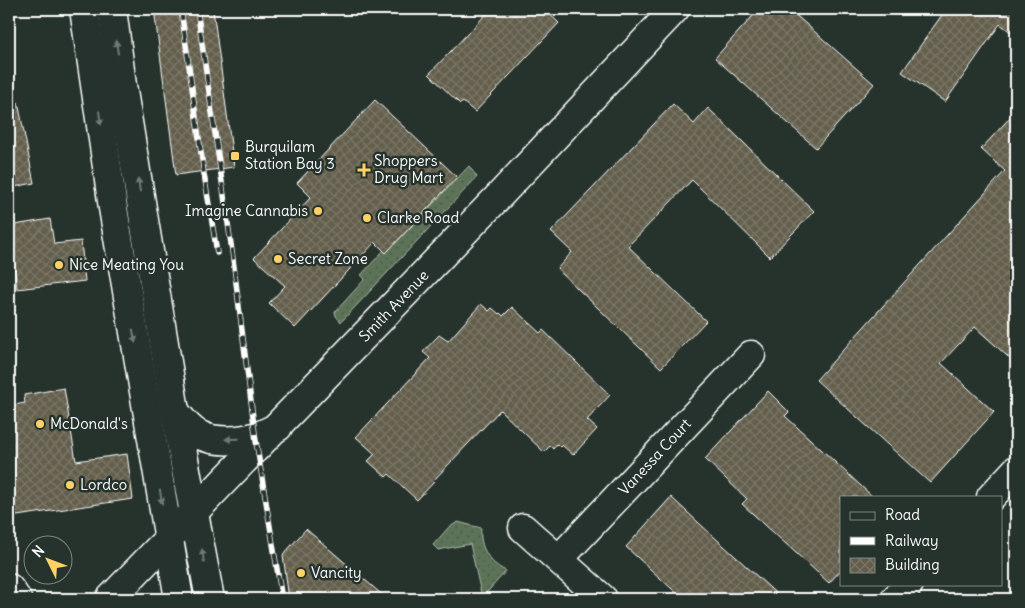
<svg xmlns="http://www.w3.org/2000/svg" width="1025" height="608" viewBox="0 0 1025 608" font-family="Delius,sans-serif">
<style>
.grass{fill:url(#grass-dots);stroke:#adb9ac}
.building{fill:url(#building-cross-hatch);stroke:#fff}
.lines{fill:none;stroke-linecap:round;stroke-linejoin:round}
.minor-casing{stroke:#fff;stroke-width:31}
.major-casing{stroke:#fff;stroke-width:31}
.minor{stroke:#26332d;stroke-width:28}
.major{stroke:#26332d;stroke-width:28}
.rail-casing{stroke:#fff;stroke-width:5.5}
.rail{stroke:#26332d;stroke-width:4;stroke-dasharray:11;stroke-linecap:butt}
.oneway{fill:#727a76}
.poi-dot{fill:#ffd166;stroke:#26332d;stroke-width:2}
.labels{text-anchor:middle;stroke-width:5;stroke-linejoin:round;paint-order:stroke}
.poi-label{font-size:15px;fill:#fff;stroke:#26332d;text-anchor:start}
.street-label{font-size:15px;fill:#fff;stroke:#26332d}
</style>
<defs>
<pattern id="grass-dots" width="8" height="8" patternUnits="userSpaceOnUse" patternTransform="scale(1.25)"><rect width="8" height="8" fill="#5b7358"/><path d="M2 2h.1M6 6h.1" fill="none" stroke="#515a50" stroke-width="1.8" stroke-linecap="round"/></pattern>
<pattern id="building-cross-hatch" width="8" height="8" patternUnits="userSpaceOnUse" patternTransform="scale(1.25)"><rect width="8" height="8" fill="#635e4c"/><path d="M0 0l8 8M0 8l8-8" fill="none" stroke="#7a7667"/></pattern>
</defs>
<rect width="100%" height="100%" fill="#26332d"/>
<filter id="ink" filterUnits="userSpaceOnUse"><feTurbulence type="fractalNoise" baseFrequency=".02" numOctaves="2"/><feDisplacementMap in="SourceGraphic" scale="10" xChannelSelector="R" yChannelSelector="G"/><feConvolveMatrix kernelMatrix="1 2 1 2 8 2 1 2 1" color-interpolation-filters="sRGB"/></filter>
<g filter="url(#ink)">
<!-- grass -->
<g class="grass">
<path d="M469 166 477 177 341 322 336 316 335 312 365 279 361 275 384 250 386 253Z"/>
<path d="M458 522 481 528C479 547 489 563 506 571L482 598 470 544 438 550 433 545 448 528Z"/>
</g>
<!-- building -->
<g class="building">
<path d="M154 9H213L234 167 176 175Z"/>
<path d="M491 9H544L559 23 475 112 463 102 460 104 429 74Z"/>
<path d="M759 9H789L874 84 816 148 715 58Z"/>
<path d="M946 9H1016V36L1000 24 945 102 902 72Z"/>
<path d="M375 100 457 177 386 253 375 242 295 328 269 303 285 286 254 258 311 197 297 183Z"/>
<path d="M18 102 34 183 9 188V103Z"/>
<path d="M673 104 694 124 708 108 814 211 770 257 692 180 628 246 706 321 661 368 557 269 572 252 551 232Z"/>
<path d="M1016 111V364L975 327 941 363 994 412 930 483 816 380 1005 171 981 149Z"/>
<path d="M50 219 54 244 81 241 85 281 17 289 13 258 9 259V226Z"/>
<path d="M481 304 489 311 492 308 499 314 500 313 503 316 512 307 540 333 543 330 610 395 587 420 597 429 573 455 562 445 560 447 557 444 553 449 550 446 544 452 500 410 433 481 434 482 417 500 389 474 386 477 368 461 375 454 356 437 430 358 423 352 439 335 448 341Z"/>
<path d="M64 388 76 461 127 454 133 499 10 517 9 505V406L25 403 24 395Z"/>
<path d="M768 391 789 412 785 416 873 497H841V570L829 583 742 504 747 499 705 459Z"/>
<path d="M671 497 700 524 782 599H683L626 547Z"/>
<path d="M306 529 387 599H289L283 555Z"/>
</g>
<g class="lines">
<defs>
<g id="minor">
<path d="M991 497 1016 470"/>
<path d="M523 528 603 599"/>
<path d="M559 559 751 355"/>
<path d="M9 588 17 599"/>
<path d="M110 599 501 194 675 9"/>
<path d="M895 599 909 584"/>
</g>
<g id="major">
<path d="M84 9 113 208 179 599"/>
<path d="M112 9 122 85 175 411 210 599"/>
<path d="M175 411C182 420 189 430 200 435 215 443 241 441 257 436 264 434 271 430 278 427"/>
</g>
</defs>
<!-- minor casing -->
<use href="#minor" class="minor-casing"/>
<!-- major casing -->
<use href="#major" class="major-casing"/>
<!-- minor -->
<use href="#minor" class="minor"/>
<!-- major -->
<use href="#major" class="major"/>
<defs>
<g id="rail">
<path d="M181 9 204 174 217 253"/>
<path d="M197 9 232 251 256 441 282 599"/>
</g>
</defs>
<!-- rail casing -->
<use href="#rail" class="rail-casing"/>
<!-- rail -->
<use href="#rail" class="rail"/>
</g>
<!-- one-way arrows -->
<defs><path id="oneway-solid" d="M-6-.8H1V-3.2L6.5 0L1 3.2V.8H-6Z" transform="scale(1.25)"/></defs>
<g class="oneway">
<use href="#oneway-solid" transform="translate(117 47) rotate(-98)"/>
<use href="#oneway-solid" transform="translate(100 118) rotate(82)"/>
<use href="#oneway-solid" transform="translate(139 185) rotate(-99)"/>
<use href="#oneway-solid" transform="translate(134 336) rotate(80)"/>
<use href="#oneway-solid" transform="translate(232 439) rotate(178)"/>
<use href="#oneway-solid" transform="translate(161 497) rotate(81)"/>
<use href="#oneway-solid" transform="translate(203 556) rotate(-99)"/>
</g>
</g>
<!-- markers -->
<g class="poi-dot">
<rect x="230" y="151" width="10" height="10" rx="2.5"/>
<path d="M361.5 162.5h5v5h5v5h-5v5h-5v-5h-5v-5h5z"/>
<circle cx="318" cy="211" r="5"/>
<circle cx="367" cy="218" r="5"/>
<circle cx="278" cy="259" r="5"/>
<circle cx="59" cy="265" r="5"/>
<circle cx="40" cy="424" r="5"/>
<circle cx="70" cy="485" r="5"/>
<circle cx="301" cy="573" r="5"/>
</g>
<g class="labels">
<!-- poi labels -->
<g class="poi-label">
<text x="245" y="152">Burquilam<tspan x="245" dy="17">Station Bay 3</tspan></text>
<text x="374" y="166">Shoppers<tspan x="374" dy="17">Drug Mart</tspan></text>
<text x="308" y="216" text-anchor="end">Imagine Cannabis</text>
<text x="377" y="223">Clarke Road</text>
<text x="288" y="264">Secret Zone</text>
<text x="69" y="270">Nice Meating You</text>
<text x="50" y="429">McDonald's</text>
<text x="80" y="490">Lordco</text>
<text x="311" y="578">Vancity</text>
</g>
<!-- street labels -->
<g class="street-label">
<text transform="translate(394 306) rotate(-46)" y="5">Smith Avenue</text>
<text transform="translate(655 457) rotate(-47)" y="5">Vanessa Court</text>
</g>
</g>
<!-- margin -->
<rect width="1025" height="608" fill="none" stroke="#26332d" stroke-width="30"/>
<rect x="15" y="15" width="995" height="578" fill="none" stroke="#fff" stroke-width="2" filter="url(#ink)"/>
<!-- legend -->
<rect x="840" y="496" width="162" height="90" fill="#26332d" stroke="#7d8581"/>
<rect x="850" y="512" width="25" height="8" fill="#26332d" stroke="#7d8581"/>
<text x="885" y="520" font-size="15" fill="#ffffff">Road</text>
<rect x="850" y="537" width="25" height="8" fill="#ffffff" stroke="#7d8581"/>
<text x="885" y="546" font-size="15" fill="#ffffff">Railway</text>
<rect x="850" y="558" width="25" height="15" fill="url(#building-cross-hatch)" stroke="#7d8581"/>
<text x="885" y="570" font-size="15" fill="#ffffff">Building</text>
<!-- north arrow -->
<g transform="translate(48 560) rotate(312)"><circle r="24" fill="#26332d" stroke="#7d8581"/>
<path d="M0-4L9 19L0 12L-9 19Z" fill="#ffd166"/>
<text y="-8" font-size="14" font-weight="bold" text-anchor="middle" fill="#ffffff">N</text>
</g>
</svg>
